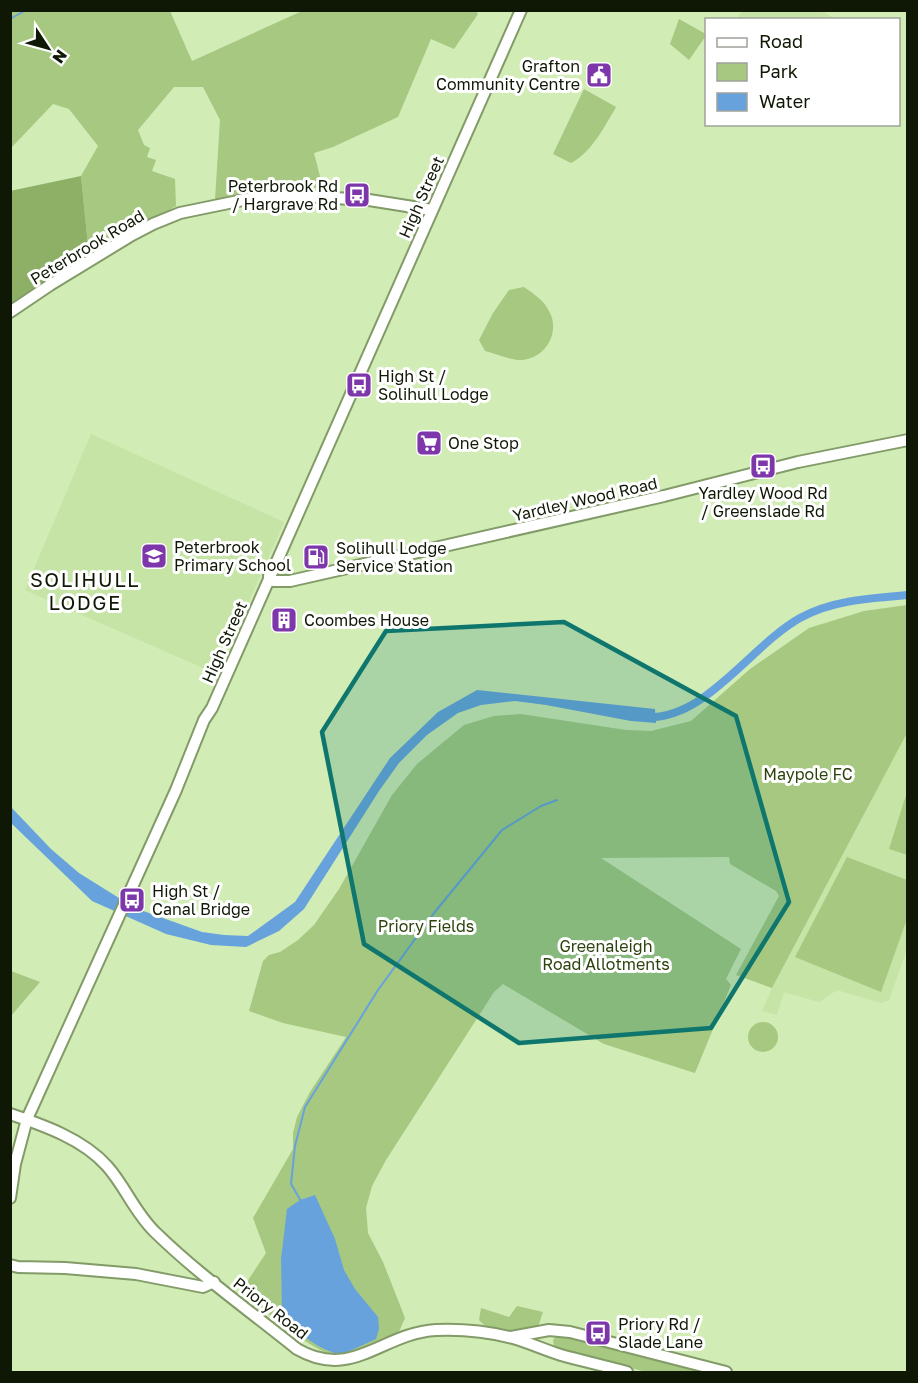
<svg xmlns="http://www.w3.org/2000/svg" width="918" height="1383" viewBox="0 0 918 1383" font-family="'Golos Text',sans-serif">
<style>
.built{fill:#c6e4a6}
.green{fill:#a6c880}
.forest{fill:#8db066}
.water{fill:#67a2dd}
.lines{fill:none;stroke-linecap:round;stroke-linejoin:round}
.stream{stroke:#67a2dd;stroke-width:2}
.canal{stroke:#67a2dd;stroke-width:8}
.tertiary-casing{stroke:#829b68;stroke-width:14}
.tertiary{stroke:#fff;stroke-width:10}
.marked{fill:#0f766e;fill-opacity:0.2;stroke:#0f766e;stroke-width:4.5;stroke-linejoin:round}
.labels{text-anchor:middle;stroke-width:6;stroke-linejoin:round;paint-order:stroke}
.poi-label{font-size:16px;fill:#0f1805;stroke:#fff;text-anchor:start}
.street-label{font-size:16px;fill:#0f1805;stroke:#fff}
.park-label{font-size:16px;fill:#2d430d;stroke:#fff}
.quarter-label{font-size:20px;letter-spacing:1.5px;fill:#0f1805;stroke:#fff}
</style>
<rect width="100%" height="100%" fill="#d1ecb5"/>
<!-- built -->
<g class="built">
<path d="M743 10 822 11 835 19H736Z"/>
<path d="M91 434 284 522 217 674 25 590Z"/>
<path d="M907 733V949L889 1000 881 1003 837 990 819 1002 784 992 777 1015 762 1011 772 988Z"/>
</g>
<!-- green -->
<g class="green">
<path d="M475 10 478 14 454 49 431 39 398 117 333 147 314 153 323 188C281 186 255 188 215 200L220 120 203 87H174L138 130 144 145 150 148 147 157 156 160 152 171 175 179 176 206 89 256 81 176 98 146 69 109 53 104 11 148V11H170L192 61 302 11Z"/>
<path d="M679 19 704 33 705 37 689 60 670 44Z"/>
<path d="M584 89 616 107C605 126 591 153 571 163L553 154Z"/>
<path d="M524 287C534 294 545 301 550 313 560 333 545 359 521 360 510 360 497 354 485 351L479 340 493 313 509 290Z"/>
<path d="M907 605V733L772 988 736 975 779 896 776 891 730 864 729 857 601 858 741 949 726 979 731 985 695 1073 604 1044 503 984 494 992 386 1160 372 1186 366 1208 368 1233 383 1262 405 1318 398 1334 347 1357C317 1359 265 1310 241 1291L266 1253 253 1218 293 1149V1133L297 1117 310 1092 346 1037 283 1023 249 1011 263 961 269 955 280 952 298 940 314 925 339 889 392 795 417 764 464 725 494 716 521 714 626 730 651 731 691 721 750 669 809 628 864 611Z"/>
<path d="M907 792 908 855H907L889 849Z"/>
<path d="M847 857 907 880V919L881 992 795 957Z"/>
<path d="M11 971 40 982 11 1016 10 971Z"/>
<circle cx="763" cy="1037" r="15"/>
<path d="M517 1306 543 1312 538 1327C519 1331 494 1337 479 1320L481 1308 509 1317Z"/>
<path d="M557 1335H569L709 1372H646L554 1347 553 1340Z"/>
</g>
<!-- forest -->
<path class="forest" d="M81 176 89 256 12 304 10 296V191Z"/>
<!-- water -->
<g class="water">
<path d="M477 690 655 709 656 723 631 721 546 705 515 701 481 705 458 713 427 735 399 763 379 791 304 909 279 931 246 947 211 945 166 934 92 901 11 823 10 806 51 849 79 873 135 908 202 932 224 935 248 936 295 902 390 758 438 712Z"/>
<path d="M315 1195 335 1239 344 1270 355 1289 378 1317 379 1329 376 1339 341 1355C313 1347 302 1335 282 1314L281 1259 287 1209 300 1200Z"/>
</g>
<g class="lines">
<!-- stream -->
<g class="stream">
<path d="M10 19 26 10"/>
<path d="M301 1201 291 1184 295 1146 305 1107 378 990 434 913 502 830 541 806 557 800"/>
</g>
<!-- canal -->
<path class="canal" d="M645 717C705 721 750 646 800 618 832 600 872 598 908 595"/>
<defs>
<g id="tertiary">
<path d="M10 312 50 285 132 235 153 224 180 213 248 199 282 195 369 200 432 210"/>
<path d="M269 576 273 581H290L664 496 798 462 908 440"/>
<path d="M10 1114C43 1125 83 1139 107 1166 125 1186 135 1213 155 1232 199 1275 250 1311 297 1349 352 1381 382 1333 436 1330 460 1329 490 1332 513 1338 530 1343 545 1350 561 1355 583 1361 605 1366 627 1372"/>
<path d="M10 1198 15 1164 27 1119 176 790 204 720 212 708 521 10"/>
<path d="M10 1265 18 1267 65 1268 136 1274 203 1287 214 1282"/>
<path d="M511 1337 549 1330 570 1332 726 1372"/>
</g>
</defs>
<!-- tertiary casing -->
<use href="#tertiary" class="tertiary-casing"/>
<!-- tertiary -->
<use href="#tertiary" class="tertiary"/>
</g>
<!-- marked area -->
<path class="marked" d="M564 622 736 716 789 902 711 1028 519 1043 364 944 322 732 386 631Z"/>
<!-- icons -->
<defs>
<symbol id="civic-square" viewBox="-11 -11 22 22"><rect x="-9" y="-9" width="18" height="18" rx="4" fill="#7d37aa" stroke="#fff"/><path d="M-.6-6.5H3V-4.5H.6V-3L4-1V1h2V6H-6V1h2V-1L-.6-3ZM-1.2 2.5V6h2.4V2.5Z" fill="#fff"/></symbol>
<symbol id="bus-square" viewBox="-11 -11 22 22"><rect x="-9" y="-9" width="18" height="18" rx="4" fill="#7d37aa" stroke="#fff"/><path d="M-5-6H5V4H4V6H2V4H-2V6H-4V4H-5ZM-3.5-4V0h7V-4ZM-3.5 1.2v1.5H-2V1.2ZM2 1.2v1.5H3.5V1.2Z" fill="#fff"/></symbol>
<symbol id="supermarket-square" viewBox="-11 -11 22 22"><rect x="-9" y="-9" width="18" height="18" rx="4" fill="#7d37aa" stroke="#fff"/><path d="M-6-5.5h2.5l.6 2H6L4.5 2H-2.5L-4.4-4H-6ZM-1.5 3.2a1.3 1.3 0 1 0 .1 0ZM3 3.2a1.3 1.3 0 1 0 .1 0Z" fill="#fff"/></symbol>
<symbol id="school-square" viewBox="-11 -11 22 22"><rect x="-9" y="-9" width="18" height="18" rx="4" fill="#7d37aa" stroke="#fff"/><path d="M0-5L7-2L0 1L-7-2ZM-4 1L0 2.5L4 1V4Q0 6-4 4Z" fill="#fff"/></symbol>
<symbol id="fuel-square" viewBox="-11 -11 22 22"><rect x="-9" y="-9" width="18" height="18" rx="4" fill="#7d37aa" stroke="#fff"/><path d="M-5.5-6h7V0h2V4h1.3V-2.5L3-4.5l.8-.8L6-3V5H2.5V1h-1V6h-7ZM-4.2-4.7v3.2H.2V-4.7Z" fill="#fff"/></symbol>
<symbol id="building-square" viewBox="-11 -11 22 22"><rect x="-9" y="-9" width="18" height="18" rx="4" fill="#7d37aa" stroke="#fff"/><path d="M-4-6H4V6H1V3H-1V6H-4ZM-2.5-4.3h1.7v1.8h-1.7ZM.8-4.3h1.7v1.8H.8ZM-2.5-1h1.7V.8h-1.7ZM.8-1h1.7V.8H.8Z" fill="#fff"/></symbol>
</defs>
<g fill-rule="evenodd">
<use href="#civic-square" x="584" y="60" width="30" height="30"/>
<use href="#bus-square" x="342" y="180" width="30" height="30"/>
<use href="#bus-square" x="344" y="370" width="30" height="30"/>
<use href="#supermarket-square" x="414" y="428" width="30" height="30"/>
<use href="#bus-square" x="748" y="451" width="30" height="30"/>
<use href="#school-square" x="139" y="541" width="30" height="30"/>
<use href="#fuel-square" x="301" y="542" width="30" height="30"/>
<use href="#building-square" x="269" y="605" width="30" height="30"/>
<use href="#bus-square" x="117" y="885" width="30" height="30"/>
<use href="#bus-square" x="583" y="1318" width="30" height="30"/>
</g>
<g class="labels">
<!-- poi labels -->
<g class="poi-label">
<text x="580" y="72" text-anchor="end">Grafton<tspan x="580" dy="18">Community Centre</tspan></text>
<text x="338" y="192" text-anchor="end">Peterbrook Rd<tspan x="338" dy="18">/ Hargrave Rd</tspan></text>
<text x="378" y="382">High St /<tspan x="378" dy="18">Solihull Lodge</tspan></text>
<text x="448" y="449">One Stop</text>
<text x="763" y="499" text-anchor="middle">Yardley Wood Rd<tspan x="763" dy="18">/ Greenslade Rd</tspan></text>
<text x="174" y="553">Peterbrook<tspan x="174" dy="18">Primary School</tspan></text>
<text x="336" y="554">Solihull Lodge<tspan x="336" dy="18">Service Station</tspan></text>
<text x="304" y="626">Coombes House</text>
<text x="152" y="897">High St /<tspan x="152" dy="18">Canal Bridge</tspan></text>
<text x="618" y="1330">Priory Rd /<tspan x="618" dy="18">Slade Lane</tspan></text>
</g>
<!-- street labels -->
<g class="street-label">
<text transform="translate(421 197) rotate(-66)" y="6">High Street</text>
<text transform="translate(87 247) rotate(-31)" y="6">Peterbrook Road</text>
<text transform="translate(585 499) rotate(-13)" y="6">Yardley Wood Road</text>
<text transform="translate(224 642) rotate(-66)" y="6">High Street</text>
<text transform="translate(271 1308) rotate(38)" y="6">Priory Road</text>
</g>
<!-- park labels -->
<g class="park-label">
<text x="808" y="780">Maypole FC</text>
<text x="426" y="932">Priory Fields</text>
<text x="606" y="952">Greenaleigh<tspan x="606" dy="18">Road Allotments</tspan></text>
</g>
<!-- quarter labels -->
<g class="quarter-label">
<text x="85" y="587">SOLIHULL<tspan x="85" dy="23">LODGE</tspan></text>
</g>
</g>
<!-- border -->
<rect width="918" height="1383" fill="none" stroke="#0f1805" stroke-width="24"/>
<!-- legend -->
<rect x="705" y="18" width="195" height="108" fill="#ffffff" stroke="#9fa39b" stroke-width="1.5"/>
<rect x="717" y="38" width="30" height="9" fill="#ffffff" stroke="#9fa39b" stroke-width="1.5"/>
<text x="759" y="48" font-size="18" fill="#0f1805">Road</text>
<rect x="717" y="63" width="30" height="18" fill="#a6c880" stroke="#9fa39b" stroke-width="1.5"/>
<text x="759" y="78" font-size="18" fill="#0f1805">Park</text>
<rect x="717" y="93" width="30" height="18" fill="#67a2dd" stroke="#9fa39b" stroke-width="1.5"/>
<text x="759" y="108" font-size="18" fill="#0f1805">Water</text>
<!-- north arrow -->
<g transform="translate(48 48) rotate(126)" stroke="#ffffff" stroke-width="4.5" paint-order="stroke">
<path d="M0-4.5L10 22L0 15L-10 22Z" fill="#0f1805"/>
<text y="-9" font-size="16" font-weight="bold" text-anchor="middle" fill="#0f1805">N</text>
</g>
</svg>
